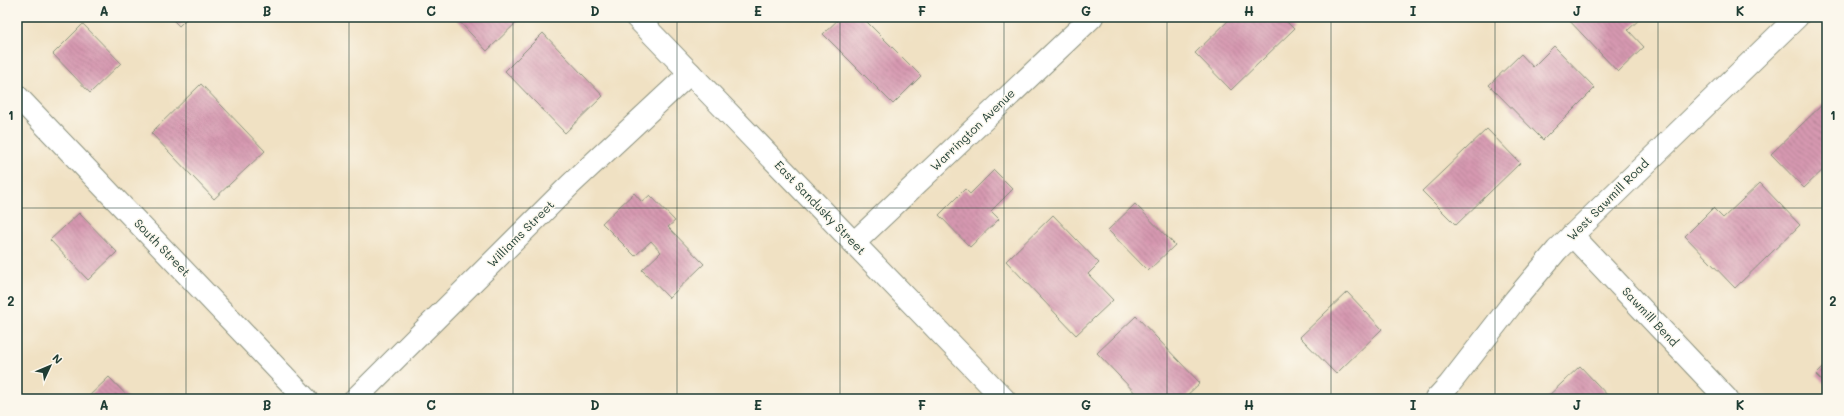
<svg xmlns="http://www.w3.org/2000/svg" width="1844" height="416" viewBox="0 0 1844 416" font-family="Mali,sans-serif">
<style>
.building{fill:url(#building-back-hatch)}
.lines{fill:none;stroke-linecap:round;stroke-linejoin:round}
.minor-casing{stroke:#888f7c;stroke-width:24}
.secondary-casing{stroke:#888f7c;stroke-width:24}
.minor{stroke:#fff;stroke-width:22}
.secondary{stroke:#fff;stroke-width:22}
.grid{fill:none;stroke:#1f3d34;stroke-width:1;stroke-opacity:0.55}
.labels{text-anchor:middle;stroke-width:3;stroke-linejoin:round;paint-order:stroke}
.street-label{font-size:12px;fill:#1f3d34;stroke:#fbf7ec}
.neatline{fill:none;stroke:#1f3d34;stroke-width:1.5}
.grid-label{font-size:13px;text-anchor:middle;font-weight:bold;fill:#1f3d34}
</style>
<defs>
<pattern id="building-back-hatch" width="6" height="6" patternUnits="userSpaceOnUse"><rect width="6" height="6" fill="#d698b0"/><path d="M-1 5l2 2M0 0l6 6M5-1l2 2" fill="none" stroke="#ad7d90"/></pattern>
</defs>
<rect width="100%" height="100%" fill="#fbf7ec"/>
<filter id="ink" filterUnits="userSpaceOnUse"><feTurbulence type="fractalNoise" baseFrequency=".025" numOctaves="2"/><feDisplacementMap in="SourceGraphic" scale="8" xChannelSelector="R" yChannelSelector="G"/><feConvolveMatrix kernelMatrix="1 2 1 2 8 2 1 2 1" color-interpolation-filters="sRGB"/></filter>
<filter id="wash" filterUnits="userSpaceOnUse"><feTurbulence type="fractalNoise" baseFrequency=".012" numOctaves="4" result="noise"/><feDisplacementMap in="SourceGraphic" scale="16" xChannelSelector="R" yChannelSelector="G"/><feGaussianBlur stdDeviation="0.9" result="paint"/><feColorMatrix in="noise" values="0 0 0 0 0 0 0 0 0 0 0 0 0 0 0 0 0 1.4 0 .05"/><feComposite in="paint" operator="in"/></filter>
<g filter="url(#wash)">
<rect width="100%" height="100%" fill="#f0e1c3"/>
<g id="blocks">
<!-- building -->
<g class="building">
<path d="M170 17H188L179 26Z"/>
<path d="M455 17H522L487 51Z"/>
<path d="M841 17H862L921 76 893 104 823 34Z"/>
<path d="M1232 17H1282L1294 29 1231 90 1195 53Z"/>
<path d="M1566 17H1642L1628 30 1644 47 1618 72Z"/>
<path d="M83 24 121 63 90 93 53 54Z"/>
<path d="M543 33 603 96 565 133 505 71Z"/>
<path d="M1554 46 1595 88 1543 140 1489 85 1521 54 1533 67Z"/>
<path d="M201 84 265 151 214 199 151 133Z"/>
<path d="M1827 100V166L1804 188 1771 154Z"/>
<path d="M1487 129 1520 163 1456 225 1422 191Z"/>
<path d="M994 170 1013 189 991 211 999 219 970 247 939 215 965 189 970 194Z"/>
<path d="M1760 183 1800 225 1735 288 1685 236 1713 208 1723 218Z"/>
<path d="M634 193 642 202 650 195 675 221 668 227 704 264 669 298 642 270 661 252 651 241 635 256 602 223Z"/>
<path d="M1135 204 1175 245 1148 271 1108 230Z"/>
<path d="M79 213 117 252 88 280 50 240Z"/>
<path d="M1053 215 1099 263 1088 274 1113 300 1076 335 1006 261Z"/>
<path d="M1347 292 1382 329 1336 374 1300 337Z"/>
<path d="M1136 316 1200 383 1183 399H1141L1097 353Z"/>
<path d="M1827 364V386L1816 375Z"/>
<path d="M1580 366 1611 399H1545Z"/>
<path d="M109 377 130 399H86Z"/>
</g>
</g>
</g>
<g filter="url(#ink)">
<use href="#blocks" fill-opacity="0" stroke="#888f7c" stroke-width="1"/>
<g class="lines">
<defs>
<g id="minor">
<path d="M17 96 306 399"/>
<path d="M1572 235 1727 399"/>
<path d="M854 243 1092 17"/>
<path d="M355 399 571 184 690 73"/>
<path d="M1436 399 1449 385 1515 300 1557 250 1797 17"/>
</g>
<path id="secondary" d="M636 17 1004 399"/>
</defs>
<!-- minor casing -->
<use href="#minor" class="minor-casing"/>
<!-- secondary casing -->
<use href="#secondary" class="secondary-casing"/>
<!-- minor -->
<use href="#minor" class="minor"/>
<!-- secondary -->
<use href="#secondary" class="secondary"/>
</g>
</g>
<!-- grid -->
<path class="grid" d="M186 17V399M349 17V399M513 17V399M677 17V399M840 17V399M1004 17V399M1167 17V399M1331 17V399M1495 17V399M1658 17V399M17 208H1827"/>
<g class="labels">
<!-- street labels -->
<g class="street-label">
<text transform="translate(973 130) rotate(-44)" y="4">Warrington Avenue</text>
<text transform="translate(1608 200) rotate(-45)" y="4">West Sawmill Road</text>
<text transform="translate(820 208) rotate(46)" y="4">East Sandusky Street</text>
<text transform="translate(521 234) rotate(-45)" y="4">Williams Street</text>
<text transform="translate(162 248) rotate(46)" y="4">South Street</text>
<text transform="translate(1650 317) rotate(47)" y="4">Sawmill Bend</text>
</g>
</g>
<!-- margin -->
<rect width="1844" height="416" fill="none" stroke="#fbf7ec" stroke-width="44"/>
<!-- north arrow -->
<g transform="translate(50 366) rotate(46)" stroke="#fbf7ec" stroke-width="3" paint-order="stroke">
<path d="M0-3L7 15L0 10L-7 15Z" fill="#1f3d34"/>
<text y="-6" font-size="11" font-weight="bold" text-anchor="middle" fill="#1f3d34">N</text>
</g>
<rect x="22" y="22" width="1800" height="372" class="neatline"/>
<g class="grid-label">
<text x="104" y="16">A</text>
<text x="267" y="16">B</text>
<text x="431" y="16">C</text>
<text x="595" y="16">D</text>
<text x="758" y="16">E</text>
<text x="922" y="16">F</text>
<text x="1086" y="16">G</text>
<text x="1249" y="16">H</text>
<text x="1413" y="16">I</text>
<text x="1577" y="16">J</text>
<text x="1740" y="16">K</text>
<text x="11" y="120">1</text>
<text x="1833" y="120">1</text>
<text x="11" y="306">2</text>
<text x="1833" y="306">2</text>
<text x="104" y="410">A</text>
<text x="267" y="410">B</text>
<text x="431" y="410">C</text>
<text x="595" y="410">D</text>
<text x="758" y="410">E</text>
<text x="922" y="410">F</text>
<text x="1086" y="410">G</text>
<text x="1249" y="410">H</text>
<text x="1413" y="410">I</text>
<text x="1577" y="410">J</text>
<text x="1740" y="410">K</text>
</g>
</svg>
